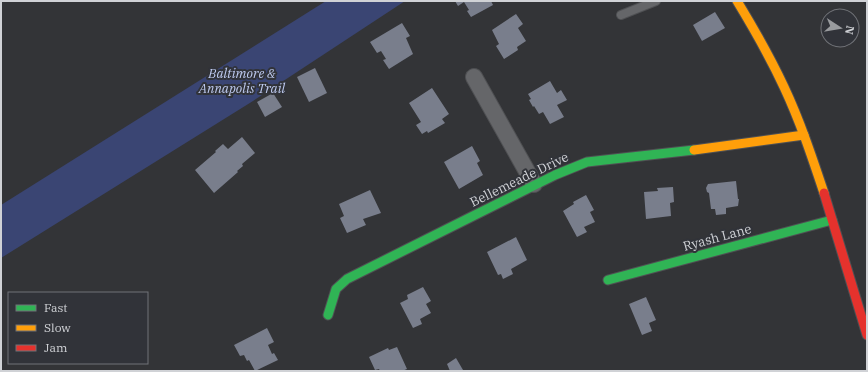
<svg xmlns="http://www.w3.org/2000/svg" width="868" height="372" viewBox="0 0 868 372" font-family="'IBM Plex Serif',serif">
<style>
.green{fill:#3a4573}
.building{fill:#797e8c}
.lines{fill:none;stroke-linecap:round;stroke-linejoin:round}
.lane-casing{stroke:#4f5053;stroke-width:10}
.street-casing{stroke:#4f5053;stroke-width:18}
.fast-casing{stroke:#4f5053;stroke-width:11}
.slow-casing{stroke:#4f5053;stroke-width:11}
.jam-casing{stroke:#4f5053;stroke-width:11}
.lane{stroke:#656669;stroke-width:8}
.street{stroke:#656669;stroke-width:16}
.fast{stroke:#30b455;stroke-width:9}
.slow{stroke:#ff9f0a;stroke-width:9}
.jam{stroke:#e5322d;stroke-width:9}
.labels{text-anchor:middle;stroke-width:4;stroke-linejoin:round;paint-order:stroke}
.park-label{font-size:13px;font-style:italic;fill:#bfcbf0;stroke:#313339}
.street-label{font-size:13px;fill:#d0d2d6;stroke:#313339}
</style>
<rect width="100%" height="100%" fill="#333437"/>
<!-- green -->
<path class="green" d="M326 1H405L253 101 1 258V205Z"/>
<!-- building -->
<g class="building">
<path d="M455 1H491L493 5 471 17 467 11 469 10 464 2 458 6Z"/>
<path d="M715 12 725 28 702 41 693 25Z"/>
<path d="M516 14 523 24 518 28 526 41 517 47 518 50 504 59 496 46 499 44 492 30Z"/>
<path d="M402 23 410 36 406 38 413 54 389 69 383 60 386 59 381 51 377 53 370 42Z"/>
<path d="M315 68 327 93 309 102 297 77Z"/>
<path d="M550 81 557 93 561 90 567 100 557 105 564 117 550 124 543 112 539 114 534 106 533 107 529 100 531 99 528 94Z"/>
<path d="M432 88 449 114 442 119 445 123 428 133 427 131 422 134 416 125 421 122 409 103Z"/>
<path d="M273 93 282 107 265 117 257 102Z"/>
<path d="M242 137 255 153 242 164 243 166 237 171 238 172 214 193 195 170 216 152 215 151 223 144 228 149Z"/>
<path d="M472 146 480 161 477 163 483 175 459 189 444 162Z"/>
<path d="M736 181 738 199H739L738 206 726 208V214L716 215 715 209H711L709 193 707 192 706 188 708 184Z"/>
<path d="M673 187 674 202 670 203 671 216 646 219 644 192 658 191 657 188Z"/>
<path d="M370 190 381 213 363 219 366 225 347 233 340 218 344 216 339 204Z"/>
<path d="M586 195 594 210 590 212 595 222 584 227 587 232 577 237 563 211 574 204 573 202Z"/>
<path d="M516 237 527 260 511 269 513 274 503 279 501 274 498 275 487 252Z"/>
<path d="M423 287 431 301 426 304 431 313 420 319 422 324 413 328 400 303 408 299 407 295Z"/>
<path d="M646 297 656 320 649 323 652 331 642 335 629 304Z"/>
<path d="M267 328 274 342 268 345 272 354 274 353 278 360 255 371 249 360 247 361 244 355 240 356 234 345Z"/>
<path d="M397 347 407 369 402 371H380L379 369 375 370 369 357 388 348 389 350Z"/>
<path d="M456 358 463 370 450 371 447 364Z"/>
</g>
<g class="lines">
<defs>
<path id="lane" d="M621 15 656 1"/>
<path id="street" d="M474 77 534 184"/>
<g id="fast">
<path d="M608 280 832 220"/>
<path d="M328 315 336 289 347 279 555 175 587 162 694 150"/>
</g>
<g id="slow">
<path d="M737 1C754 29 770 57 784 87 800 121 812 157 824 193"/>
<path d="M694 150 804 135"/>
</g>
<path id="jam" d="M824 193 867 335"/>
</defs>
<!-- lane casing -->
<use href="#lane" class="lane-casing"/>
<!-- street casing -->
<use href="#street" class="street-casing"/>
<!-- fast casing -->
<use href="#fast" class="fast-casing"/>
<!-- slow casing -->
<use href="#slow" class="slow-casing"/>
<!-- jam casing -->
<use href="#jam" class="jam-casing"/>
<!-- lane -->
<use href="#lane" class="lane"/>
<!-- street -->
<use href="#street" class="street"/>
<!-- fast -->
<use href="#fast" class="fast"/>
<!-- slow -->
<use href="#slow" class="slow"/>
<!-- jam -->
<use href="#jam" class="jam"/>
</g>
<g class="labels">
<!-- park labels -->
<g class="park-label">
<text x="242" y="78">Baltimore &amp;<tspan x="242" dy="15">Annapolis Trail</tspan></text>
</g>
<!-- street labels -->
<g class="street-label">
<text transform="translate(519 179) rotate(-26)" y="5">Bellemeade Drive</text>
<text transform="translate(717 237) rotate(-15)" y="5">Ryash Lane</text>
</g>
</g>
<!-- border -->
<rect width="868" height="372" fill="none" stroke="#d0d2d6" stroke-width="4"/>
<!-- legend -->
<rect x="8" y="292" width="140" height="72" fill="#313339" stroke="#717378"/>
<rect x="16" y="305" width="20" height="6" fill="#30b455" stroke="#717378"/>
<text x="44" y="312" font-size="12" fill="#d0d2d6">Fast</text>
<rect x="16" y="325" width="20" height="6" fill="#ff9f0a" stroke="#717378"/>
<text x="44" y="332" font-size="12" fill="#d0d2d6">Slow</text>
<rect x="16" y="345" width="20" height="6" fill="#e5322d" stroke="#717378"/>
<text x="44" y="352" font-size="12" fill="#d0d2d6">Jam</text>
<!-- north arrow -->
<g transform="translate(840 28) rotate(102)"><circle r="19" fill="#313339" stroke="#717378"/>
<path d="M0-3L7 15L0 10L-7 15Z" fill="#999b9e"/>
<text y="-6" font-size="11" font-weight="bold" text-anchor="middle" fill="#d0d2d6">N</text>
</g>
</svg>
